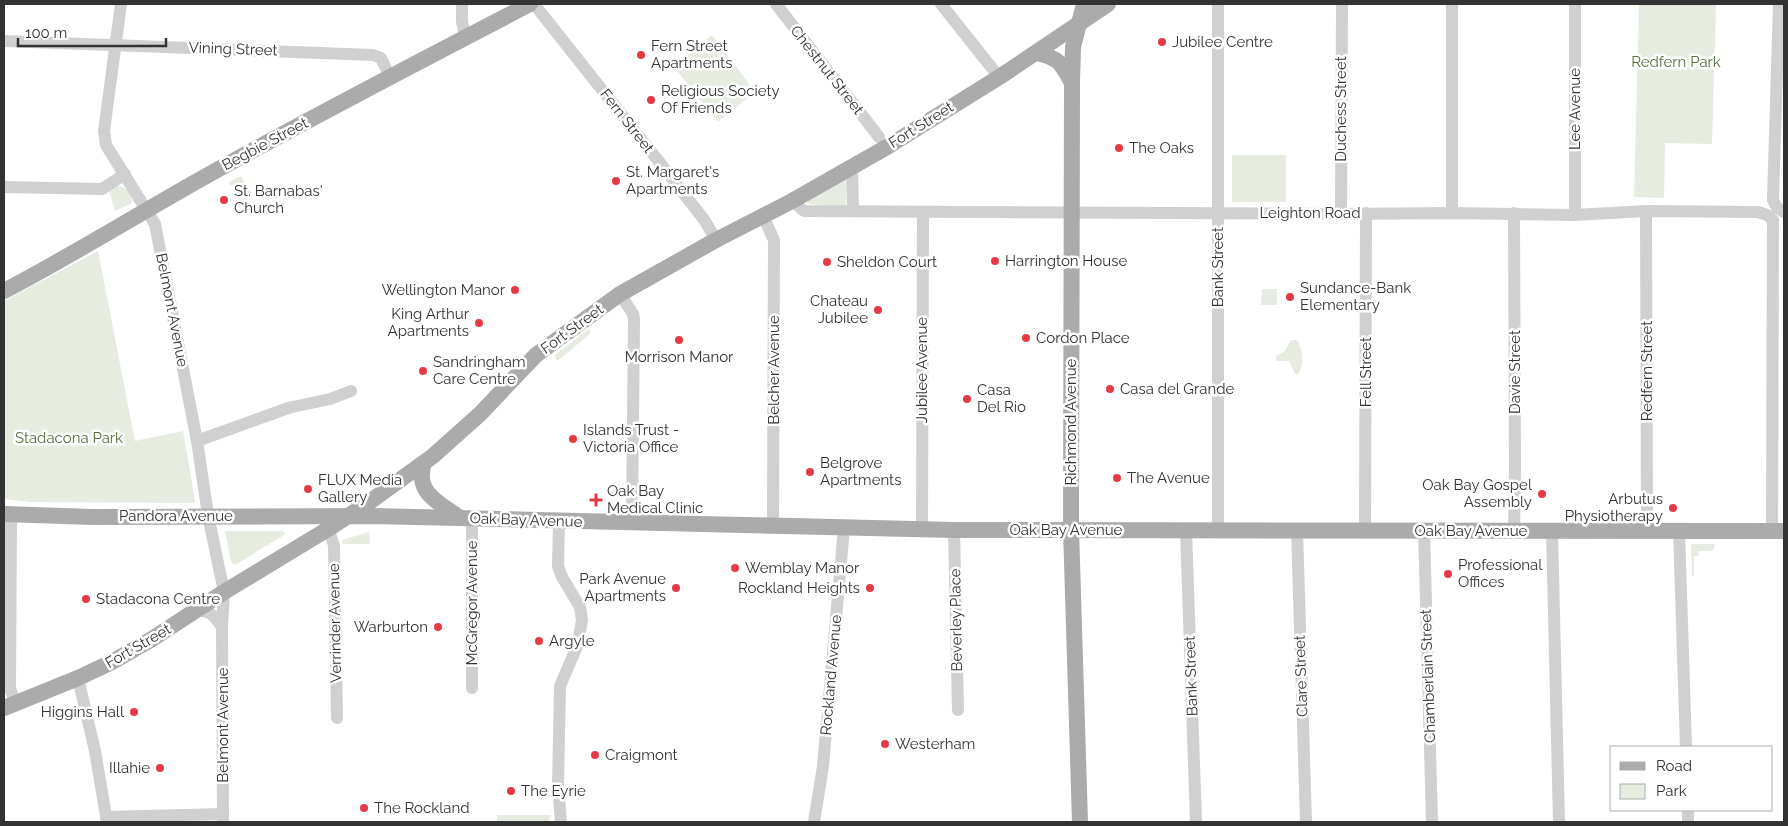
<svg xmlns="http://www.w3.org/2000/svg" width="1788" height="826" viewBox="0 0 1788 826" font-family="Raleway,sans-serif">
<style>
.green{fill:#e6ecdf}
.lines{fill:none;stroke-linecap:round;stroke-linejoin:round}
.minor{stroke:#d0d0d0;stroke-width:12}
.major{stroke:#ababab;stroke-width:16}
.poi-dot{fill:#e63946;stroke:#fff;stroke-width:2}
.labels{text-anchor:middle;stroke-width:5;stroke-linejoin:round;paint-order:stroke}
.poi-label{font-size:15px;fill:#333;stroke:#fff;text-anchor:start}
.street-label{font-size:15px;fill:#333;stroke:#fff}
.park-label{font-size:15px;fill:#56703f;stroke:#fff}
</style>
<rect width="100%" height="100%" fill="#fff"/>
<!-- green -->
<g class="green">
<path d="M1639 4H1716L1712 144 1665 143 1664 198 1634 197Z"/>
<path d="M712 35 747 81 750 87 746 99 718 122 673 66Z"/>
<rect x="1232" y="155" width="54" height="47"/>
<path d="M241 176 252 195 248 198 238 185H230L229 182Z"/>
<path d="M846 179V207L807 204 808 201Z"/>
<path d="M118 186C127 187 132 195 132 203L115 211 109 191Z"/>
<path d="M98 251 135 441 183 431 195 501 194 503 31 502 4 499V301Z"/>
<path d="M1262 289H1277V305H1261Z"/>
<path d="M590 328V334L557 361 555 355Z"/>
<path d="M1291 340H1297C1303 350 1305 364 1298 374H1295L1289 361H1276V356L1285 351Z"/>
<path d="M225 531H283L285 533 284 535 235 565 231 562Z"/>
<path d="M369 532 370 544H342V540Z"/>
<path d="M1691 544H1715L1713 551H1699L1698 556H1694V575L1692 577Z"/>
<path d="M497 815H551L548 822H497Z"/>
</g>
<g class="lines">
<!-- minor -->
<g class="minor">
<path d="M121 4 104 131 106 145 155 224 197 441 208 515 224 592 222 627 223 822"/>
<path d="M462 4V21L465 38"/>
<path d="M534 4 664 168 705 221 716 240"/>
<path d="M776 4 879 137"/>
<path d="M941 4 999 77"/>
<path d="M1779 4 1773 200 1777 208 1784 212"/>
<path d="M4 41 373 55 381 58 390 77"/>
<path d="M852 167 853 211"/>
<path d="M4 187 102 189 125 174"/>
<path d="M792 201 804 211 1341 214 1452 213 1575 215 1646 211 1758 212 1767 215 1773 220 1772 531"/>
<path d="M1646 211 1647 531"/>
<path d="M1452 213V4"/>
<path d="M1341 214 1342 4"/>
<path d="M1575 215V4"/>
<path d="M763 216 774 240 773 526"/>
<path d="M620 294 633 314 634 319 632 523"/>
<path d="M197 441 288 408 330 399 351 391"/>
<path d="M11 515 10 689 16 703"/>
<path d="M472 518V688"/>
<path d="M559 521 558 566 562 577 580 607 582 620 578 644 560 686 558 785 561 822"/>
<path d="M328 529 334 545 337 718"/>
<path d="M922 529 923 212"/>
<path d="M954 530 958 710"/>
<path d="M1186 530 1196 822"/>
<path d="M1218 530V4"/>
<path d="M1297 530 1306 822"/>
<path d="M1424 530 1432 822"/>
<path d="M1365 531 1366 213"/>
<path d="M1514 531 1515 468 1514 213"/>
<path d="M1552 531 1559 822"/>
<path d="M1679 531 1686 747"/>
<path d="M195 611C210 609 214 616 222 627"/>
<path d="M78 678 95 751 107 822"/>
<path d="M1688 810V822"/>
<path d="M106 817 223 814"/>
<path d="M814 822 823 766 844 528"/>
</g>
<!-- major -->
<g class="major">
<path d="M1036 53C1059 58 1061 62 1072 83"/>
<path d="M4 291C73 255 140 213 208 175 314 116 422 60 530 4"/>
<path d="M424 463C414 493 440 503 460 518"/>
<path d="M4 514 92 517 373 516 954 530 1784 531"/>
<path d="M4 708 78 678 112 662 152 639 224 592 328 529 368 503 433 456 480 414 536 355 620 294 716 240 792 201 887 147 1001 76 1108 4"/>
<path d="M1080 822 1071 529 1072 83 1073 47 1084 4"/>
</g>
</g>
<!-- markers -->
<g class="poi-dot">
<circle cx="1162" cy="42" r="5"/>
<circle cx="641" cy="55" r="5"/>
<circle cx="651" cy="100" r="5"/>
<circle cx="1119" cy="148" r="5"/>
<circle cx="616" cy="181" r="5"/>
<circle cx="224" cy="200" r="5"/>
<circle cx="995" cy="261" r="5"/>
<circle cx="827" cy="262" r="5"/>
<circle cx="515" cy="290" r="5"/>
<circle cx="1290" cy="297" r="5"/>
<circle cx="878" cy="310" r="5"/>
<circle cx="479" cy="323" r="5"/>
<circle cx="1026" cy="338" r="5"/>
<circle cx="679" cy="340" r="5"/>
<circle cx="423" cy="371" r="5"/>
<circle cx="1110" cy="389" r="5"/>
<circle cx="967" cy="399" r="5"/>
<circle cx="573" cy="439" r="5"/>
<circle cx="810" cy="472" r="5"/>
<circle cx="1117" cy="478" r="5"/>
<circle cx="308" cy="489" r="5"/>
<circle cx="1542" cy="494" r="5"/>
<path d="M593.5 492.5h5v5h5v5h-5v5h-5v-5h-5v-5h5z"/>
<circle cx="1673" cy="508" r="5"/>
<circle cx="735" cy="568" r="5"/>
<circle cx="1448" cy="574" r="5"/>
<circle cx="676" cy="588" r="5"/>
<circle cx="870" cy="588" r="5"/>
<circle cx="86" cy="599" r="5"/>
<circle cx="438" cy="627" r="5"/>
<circle cx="539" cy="641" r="5"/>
<circle cx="134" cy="712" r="5"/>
<circle cx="885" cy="744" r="5"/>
<circle cx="595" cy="755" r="5"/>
<circle cx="160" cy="768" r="5"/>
<circle cx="511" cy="791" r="5"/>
<circle cx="364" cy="808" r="5"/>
</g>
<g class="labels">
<!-- poi labels -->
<g class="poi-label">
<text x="1172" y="47">Jubilee Centre</text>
<text x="651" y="51">Fern Street<tspan x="651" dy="17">Apartments</tspan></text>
<text x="661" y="96">Religious Society<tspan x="661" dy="17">Of Friends</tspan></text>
<text x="1129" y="153">The Oaks</text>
<text x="626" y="177">St. Margaret's<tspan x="626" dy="17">Apartments</tspan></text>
<text x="234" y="196">St. Barnabas'<tspan x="234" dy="17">Church</tspan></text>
<text x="1005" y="266">Harrington House</text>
<text x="837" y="267">Sheldon Court</text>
<text x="1300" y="293">Sundance-Bank<tspan x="1300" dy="17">Elementary</tspan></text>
<text x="505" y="295" text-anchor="end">Wellington Manor</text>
<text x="868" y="306" text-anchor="end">Chateau<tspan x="868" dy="17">Jubilee</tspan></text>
<text x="469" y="319" text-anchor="end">King Arthur<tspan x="469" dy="17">Apartments</tspan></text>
<text x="1036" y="343">Cordon Place</text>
<text x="679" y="362" text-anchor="middle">Morrison Manor</text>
<text x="433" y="367">Sandringham<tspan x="433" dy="17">Care Centre</tspan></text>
<text x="1120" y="394">Casa del Grande</text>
<text x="977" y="395">Casa<tspan x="977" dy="17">Del Rio</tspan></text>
<text x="583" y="435">Islands Trust -<tspan x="583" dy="17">Victoria Office</tspan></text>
<text x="820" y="468">Belgrove<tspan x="820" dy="17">Apartments</tspan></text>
<text x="1127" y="483">The Avenue</text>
<text x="318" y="485">FLUX Media<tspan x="318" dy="17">Gallery</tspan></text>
<text x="1532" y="490" text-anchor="end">Oak Bay Gospel<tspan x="1532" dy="17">Assembly</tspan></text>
<text x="607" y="496">Oak Bay<tspan x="607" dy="17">Medical Clinic</tspan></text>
<text x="1663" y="504" text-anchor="end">Arbutus<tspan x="1663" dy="17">Physiotherapy</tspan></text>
<text x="1458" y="570">Professional<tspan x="1458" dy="17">Offices</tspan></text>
<text x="745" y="573">Wemblay Manor</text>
<text x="666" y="584" text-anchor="end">Park Avenue<tspan x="666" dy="17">Apartments</tspan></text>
<text x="860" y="593" text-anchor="end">Rockland Heights</text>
<text x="96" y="604">Stadacona Centre</text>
<text x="428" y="632" text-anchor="end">Warburton</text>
<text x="549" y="646">Argyle</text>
<text x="124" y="717" text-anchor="end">Higgins Hall</text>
<text x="895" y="749">Westerham</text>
<text x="605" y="760">Craigmont</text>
<text x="150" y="773" text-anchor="end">Illahie</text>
<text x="521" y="796">The Eyrie</text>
<text x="374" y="813">The Rockland</text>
</g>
<!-- street labels -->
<g class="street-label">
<text transform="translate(233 49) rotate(2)" y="5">Vining Street</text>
<text transform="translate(827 70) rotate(52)" y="5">Chestnut Street</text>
<text transform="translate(1341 109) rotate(-90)" y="5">Duchess Street</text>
<text transform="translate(1575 109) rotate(-90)" y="5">Lee Avenue</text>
<text transform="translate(627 121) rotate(52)" y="5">Fern Street</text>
<text transform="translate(921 125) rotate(-32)" y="5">Fort Street</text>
<text transform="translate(265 144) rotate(-28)" y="5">Begbie Street</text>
<text x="1310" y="218">Leighton Road</text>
<text transform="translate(1218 267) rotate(-90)" y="5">Bank Street</text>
<text transform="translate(172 310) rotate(79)" y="5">Belmont Avenue</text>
<text transform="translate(572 329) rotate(-36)" y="5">Fort Street</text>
<text transform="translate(774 370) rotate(-90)" y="5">Belcher Avenue</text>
<text transform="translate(922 370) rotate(-90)" y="5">Jubilee Avenue</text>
<text transform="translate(1647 371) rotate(-90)" y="5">Redfern Street</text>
<text transform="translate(1366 372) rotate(-90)" y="5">Fell Street</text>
<text transform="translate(1515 372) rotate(-90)" y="5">Davie Street</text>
<text transform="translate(1071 422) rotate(-90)" y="5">Richmond Avenue</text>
<text x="176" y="521">Pandora Avenue</text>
<text transform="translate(526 520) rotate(2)" y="5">Oak Bay Avenue</text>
<text x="1066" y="535">Oak Bay Avenue</text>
<text x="1471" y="536">Oak Bay Avenue</text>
<text transform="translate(472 603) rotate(-90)" y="5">McGregor Avenue</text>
<text transform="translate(956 620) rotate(-91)" y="5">Beverley Place</text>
<text transform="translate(335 623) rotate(-91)" y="5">Verrinder Avenue</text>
<text transform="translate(138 646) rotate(-30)" y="5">Fort Street</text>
<text transform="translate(831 675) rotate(-85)" y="5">Rockland Avenue</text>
<text transform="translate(1191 676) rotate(-92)" y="5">Bank Street</text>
<text transform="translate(1301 676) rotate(-92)" y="5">Clare Street</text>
<text transform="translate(1428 676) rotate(-92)" y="5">Chamberlain Street</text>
<text transform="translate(223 725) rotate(-90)" y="5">Belmont Avenue</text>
</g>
<!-- park labels -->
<g class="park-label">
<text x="1676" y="67">Redfern Park</text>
<text x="69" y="443">Stadacona Park</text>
</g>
</g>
<!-- border -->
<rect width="1788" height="826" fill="none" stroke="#333333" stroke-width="10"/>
<!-- legend -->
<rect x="1610" y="746" width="162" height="65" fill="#ffffff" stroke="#adadad"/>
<rect x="1620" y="762" width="25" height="8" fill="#ababab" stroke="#adadad"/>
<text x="1656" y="771" font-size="15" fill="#333333">Road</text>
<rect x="1620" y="784" width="25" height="15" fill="#e6ecdf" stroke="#adadad"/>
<text x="1656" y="796" font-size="15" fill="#333333">Park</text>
<!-- scale -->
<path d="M18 38v8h148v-8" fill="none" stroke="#333333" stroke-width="2.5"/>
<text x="25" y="38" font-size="15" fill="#333333" stroke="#ffffff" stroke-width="4" paint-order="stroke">100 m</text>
</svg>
